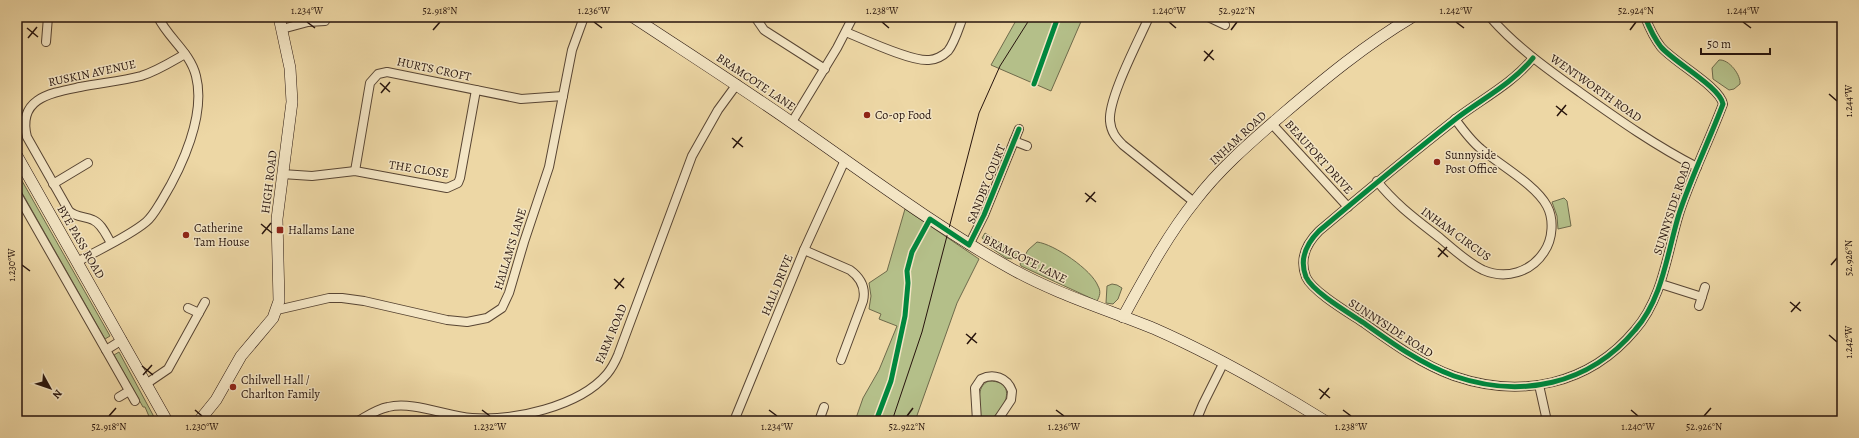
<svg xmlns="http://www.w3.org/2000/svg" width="1859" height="438" viewBox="0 0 1859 438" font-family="Alegreya,serif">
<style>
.green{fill:#b4bf89;stroke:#6e6a4b}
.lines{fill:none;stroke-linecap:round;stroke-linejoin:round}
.street-casing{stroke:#584533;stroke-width:10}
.secondary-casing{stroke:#27140d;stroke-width:12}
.street{stroke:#f3e5c4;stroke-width:8}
.secondary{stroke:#f3e5c4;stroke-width:11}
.tram{stroke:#27140d;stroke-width:1}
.cycleway-casing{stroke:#f3e5c4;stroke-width:8}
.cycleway{stroke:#00873e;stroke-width:5}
.ticks{fill:none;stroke:#27140d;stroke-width:1.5}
.poi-dot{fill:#8f2418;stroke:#f3e5c4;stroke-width:1.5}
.labels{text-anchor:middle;stroke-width:3;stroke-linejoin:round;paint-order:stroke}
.street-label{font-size:12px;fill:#27140d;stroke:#f3e5c4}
.poi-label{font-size:12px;fill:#27140d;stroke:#f3e5c4;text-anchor:start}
.neatline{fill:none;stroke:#27140d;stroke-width:1.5}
.ticks-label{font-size:10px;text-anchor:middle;fill:#27140d}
</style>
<rect width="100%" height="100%" fill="#edd7a5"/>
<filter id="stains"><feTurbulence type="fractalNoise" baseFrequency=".005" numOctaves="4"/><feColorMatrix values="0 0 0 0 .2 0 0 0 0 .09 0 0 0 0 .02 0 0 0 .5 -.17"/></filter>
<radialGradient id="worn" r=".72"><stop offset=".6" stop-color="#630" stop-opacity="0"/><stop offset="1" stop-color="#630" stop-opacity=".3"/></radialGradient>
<!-- green -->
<g class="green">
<path d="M1018 17H1083L1051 91 991 65Z"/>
<path d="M1719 60C1729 59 1741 75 1740 84L1734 89 1729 90 1713 79 1712 68Z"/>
<path d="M17 172 110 336 105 339 17 184Z"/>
<path d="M1564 198 1567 201 1571 226 1558 229 1557 216 1552 202Z"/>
<path d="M905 209 979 259 957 303 915 421H855L863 398 879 370 897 326 879 319 881 314 869 309 871 296 869 283 887 271Z"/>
<path d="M985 233 1018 254 1012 259 1006 258 984 243 985 241 982 238Z"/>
<path d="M1037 242C1054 244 1092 270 1098 286 1101 291 1100 296 1097 301L1021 266 1020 264 1028 250Z"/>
<path d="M1112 284 1117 285 1122 288 1118 299 1113 304 1106 303 1107 286Z"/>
<path d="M119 352 153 415 155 421H151L145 407H143L114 355Z"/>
<path d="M989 381C1023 381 1000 420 984 421L980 417C980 406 975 386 989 381Z"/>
</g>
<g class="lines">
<defs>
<g id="street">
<path d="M755 17 764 30 825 69"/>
<path d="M1149 17C1139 40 1108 98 1110 121 1111 132 1116 138 1123 145L1194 202"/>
<path d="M1208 17 1225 25"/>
<path d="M1490 17C1516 47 1549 70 1581 93 1619 120 1656 146 1697 167"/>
<path d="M282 29 308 22 325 21"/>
<path d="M846 32C863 39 912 62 929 60 935 60 943 56 948 51 955 42 959 27 963 17"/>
<path d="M46 42 48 17"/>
<path d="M1533 58C1513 83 1482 99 1457 118 1410 155 1364 193 1319 231 1307 243 1299 259 1306 277 1313 292 1349 313 1364 323 1392 343 1421 364 1454 376 1521 399 1589 385 1635 330 1663 298 1667 253 1679 214 1691 177 1709 141 1723 104 1720 87 1675 63 1661 47 1654 38 1649 27 1645 17"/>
<path d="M792 122 837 48 853 17"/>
<path d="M1272 124 1348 207"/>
<path d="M1014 141 1027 146"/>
<path d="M355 171 370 83 378 74 387 72 521 99 563 96"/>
<path d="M282 174 312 176 355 171 447 188 458 183 460 178 476 90"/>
<path d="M1377 181C1395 204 1417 220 1440 238 1453 249 1468 263 1483 270 1506 280 1531 272 1544 252 1553 239 1554 219 1547 206 1536 185 1500 165 1481 149 1471 141 1463 130 1455 119"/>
<path d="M53 184 88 163"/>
<path d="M17 194 135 401"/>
<path d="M111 243C106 235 102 224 93 220 85 216 77 218 69 211L27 137C17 98 51 93 80 87 100 83 122 81 141 76 157 71 171 62 185 54"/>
<path d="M969 245 984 215 1019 129"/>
<path d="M804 250 850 270C861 278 866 288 863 301L841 360"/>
<path d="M77 262C98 250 128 237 146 222 153 216 157 208 162 200 182 167 206 115 196 76 190 52 168 38 158 17"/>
<path d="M1661 284 1702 297"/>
<path d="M1699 306 1705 287"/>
<path d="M188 308 199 313"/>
<path d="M277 310 329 298H342L364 301 447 320 467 322 487 318 502 308 509 293 524 242 549 167 572 50 584 17"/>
<path d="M106 350 122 340"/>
<path d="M146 384 168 369 205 302"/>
<path d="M1539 385 1547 421"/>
<path d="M119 397 129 391"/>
<path d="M358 421C367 416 377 409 388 407 413 401 446 416 472 418 513 421 579 407 607 374 612 368 615 362 618 355L692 156 718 110 737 84"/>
<path d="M734 421 804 250 845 160"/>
<path d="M819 421 824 407"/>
<path d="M977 421 975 388 981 379C993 373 1007 377 1012 391L1011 400 997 421"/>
<path d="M1196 421 1203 404 1224 362"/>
</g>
<g id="secondary">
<path d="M633 17C686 52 739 86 791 122 863 172 933 225 1010 268 1056 294 1106 309 1155 329 1214 355 1270 387 1325 421"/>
<path d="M17 156 167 421"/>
<path d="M1123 317C1144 279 1168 234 1195 201 1220 168 1252 141 1283 114 1324 79 1365 45 1412 17"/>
<path d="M199 421 216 400 241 356 273 318 279 301 277 219 292 102 290 68 279 17"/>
</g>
</defs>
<!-- street casing -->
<use href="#street" class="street-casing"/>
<!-- secondary casing -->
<use href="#secondary" class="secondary-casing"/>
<!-- street -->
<use href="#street" class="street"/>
<!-- secondary -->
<use href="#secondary" class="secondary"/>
<!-- tram -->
<path class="tram" d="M892 421 922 332 979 113 1000 66 1031 17"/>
<defs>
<g id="cycleway">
<path d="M1533 58C1513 83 1482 99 1457 118 1410 155 1364 193 1319 231 1307 243 1299 259 1306 277 1313 292 1349 313 1364 323 1392 343 1421 364 1454 376 1521 399 1589 385 1635 330 1663 298 1667 253 1679 214 1691 177 1709 141 1723 104 1720 87 1675 63 1661 47 1654 38 1649 27 1645 17"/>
<path d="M1034 84 1058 17"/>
<path d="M876 421 891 381 905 316 908 283 907 271 912 252 930 219 969 245 984 215 1019 129"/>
</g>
</defs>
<!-- cycleway casing -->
<use href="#cycleway" class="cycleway-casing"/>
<!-- cycleway -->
<use href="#cycleway" class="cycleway"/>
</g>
<!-- ticks -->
<path class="ticks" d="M307 22 315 28M594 22 602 28M882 22 889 28M1169 22 1176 28M1456 22 1464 28M1743 22 1751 28M27 28 38 37M433 30 440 22M1231 30 1237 22M1630 30 1636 22M28 38 37 27M1204 51 1214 60M1204 61 1213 50M380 83 390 92M381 93 390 82M1829 94 1837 101M1556 106 1567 115M1557 116 1566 105M732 138 743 147M733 148 742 137M1085 193 1096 202M1086 202 1095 192M261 224 272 233M262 234 271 223M1438 248 1448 257M1438 257 1447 247M22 265 30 271M1831 265 1837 258M614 279 624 288M615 289 624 278M1790 302 1801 311M1791 312 1800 302M966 334 977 343M1829 335 1837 342M967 344 976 333M142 366 153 375M143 375 152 365M1319 389 1330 398M1320 399 1329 388M195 410 202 416M482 410 490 416M769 410 777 416M1056 410 1064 416M1343 410 1351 416M1631 410 1638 416M109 416 116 408M907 416 913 408M1704 416 1711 408"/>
<!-- markers -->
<g class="poi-dot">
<circle cx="867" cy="115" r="4"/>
<circle cx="1437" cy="162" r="4"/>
<rect x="276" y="226" width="8" height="8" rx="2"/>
<circle cx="186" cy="235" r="4"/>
<circle cx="233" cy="387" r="4"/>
</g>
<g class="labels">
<!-- street labels -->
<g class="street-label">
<text transform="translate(434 69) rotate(12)" y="4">HURTS CROFT</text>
<text transform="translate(92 73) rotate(-12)" y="4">RUSKIN AVENUE</text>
<text transform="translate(756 82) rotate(34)" y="4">BRAMCOTE LANE</text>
<text transform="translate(1596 88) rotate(35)" y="4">WENTWORTH ROAD</text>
<text transform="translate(1238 138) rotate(-43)" y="4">INHAM ROAD</text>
<text transform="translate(1319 157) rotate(48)" y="4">BEAUFORT DRIVE</text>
<text transform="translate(419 169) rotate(9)" y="4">THE CLOSE</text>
<text transform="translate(269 182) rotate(-83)" y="4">HIGH ROAD</text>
<text transform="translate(986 184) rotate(-68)" y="4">SANDBY COURT</text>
<text transform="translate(1672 208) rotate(-72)" y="4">SUNNYSIDE ROAD</text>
<text transform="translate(1456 234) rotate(36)" y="4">INHAM CIRCUS</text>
<text transform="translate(81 242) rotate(60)" y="4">BYE PASS ROAD</text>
<text transform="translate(510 249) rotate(-73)" y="4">HALLAM'S LANE</text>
<text transform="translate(1025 259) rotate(27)" y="4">BRAMCOTE LANE</text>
<text transform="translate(777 285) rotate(-68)" y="4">HALL DRIVE</text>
<text transform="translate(1391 328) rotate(33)" y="4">SUNNYSIDE ROAD</text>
<text transform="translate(611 334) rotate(-67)" y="4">FARM ROAD</text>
</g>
<!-- poi labels -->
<g class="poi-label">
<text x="875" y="119">Co-op Food</text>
<text x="1445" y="159">Sunnyside<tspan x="1445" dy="14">Post Office</tspan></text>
<text x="194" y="232">Catherine<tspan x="194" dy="14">Tam House</tspan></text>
<text x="288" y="234">Hallams Lane</text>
<text x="241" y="384">Chilwell Hall /<tspan x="241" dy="14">Charlton Family</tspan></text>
</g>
</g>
<!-- margin -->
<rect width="1859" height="438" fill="none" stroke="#edd7a5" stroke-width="44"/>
<!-- north arrow -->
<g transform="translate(50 388) rotate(130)" stroke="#f3e5c4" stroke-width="3" paint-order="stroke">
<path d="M0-3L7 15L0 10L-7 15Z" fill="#27140d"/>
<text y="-6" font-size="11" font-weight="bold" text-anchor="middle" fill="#27140d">N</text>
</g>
<!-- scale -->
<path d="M1701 48v6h69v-6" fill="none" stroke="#27140d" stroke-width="2"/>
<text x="1707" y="48" font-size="12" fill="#27140d" stroke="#f3e5c4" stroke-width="3" paint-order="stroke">50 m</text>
<rect x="22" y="22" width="1815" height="394" class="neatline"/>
<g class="ticks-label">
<text x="307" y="14">1.234°W</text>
<text x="440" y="14">52.918°N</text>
<text x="594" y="14">1.236°W</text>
<text x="882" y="14">1.238°W</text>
<text x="1169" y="14">1.240°W</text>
<text x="1237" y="14">52.922°N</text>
<text x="1456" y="14">1.242°W</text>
<text x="1636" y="14">52.924°N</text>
<text x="1743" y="14">1.244°W</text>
<text transform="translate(1848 101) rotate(-90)" y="4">1.244°W</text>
<text transform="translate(1848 258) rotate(-90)" y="4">52.926°N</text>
<text transform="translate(11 265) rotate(-90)" y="4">1.230°W</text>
<text transform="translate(1848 342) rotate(-90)" y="4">1.242°W</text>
<text x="109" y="430">52.918°N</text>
<text x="202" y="430">1.230°W</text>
<text x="490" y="430">1.232°W</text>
<text x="777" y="430">1.234°W</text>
<text x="907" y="430">52.922°N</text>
<text x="1064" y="430">1.236°W</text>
<text x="1351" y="430">1.238°W</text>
<text x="1638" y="430">1.240°W</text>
<text x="1704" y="430">52.926°N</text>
</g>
<rect width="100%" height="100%" filter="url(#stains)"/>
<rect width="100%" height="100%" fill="url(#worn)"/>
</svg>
